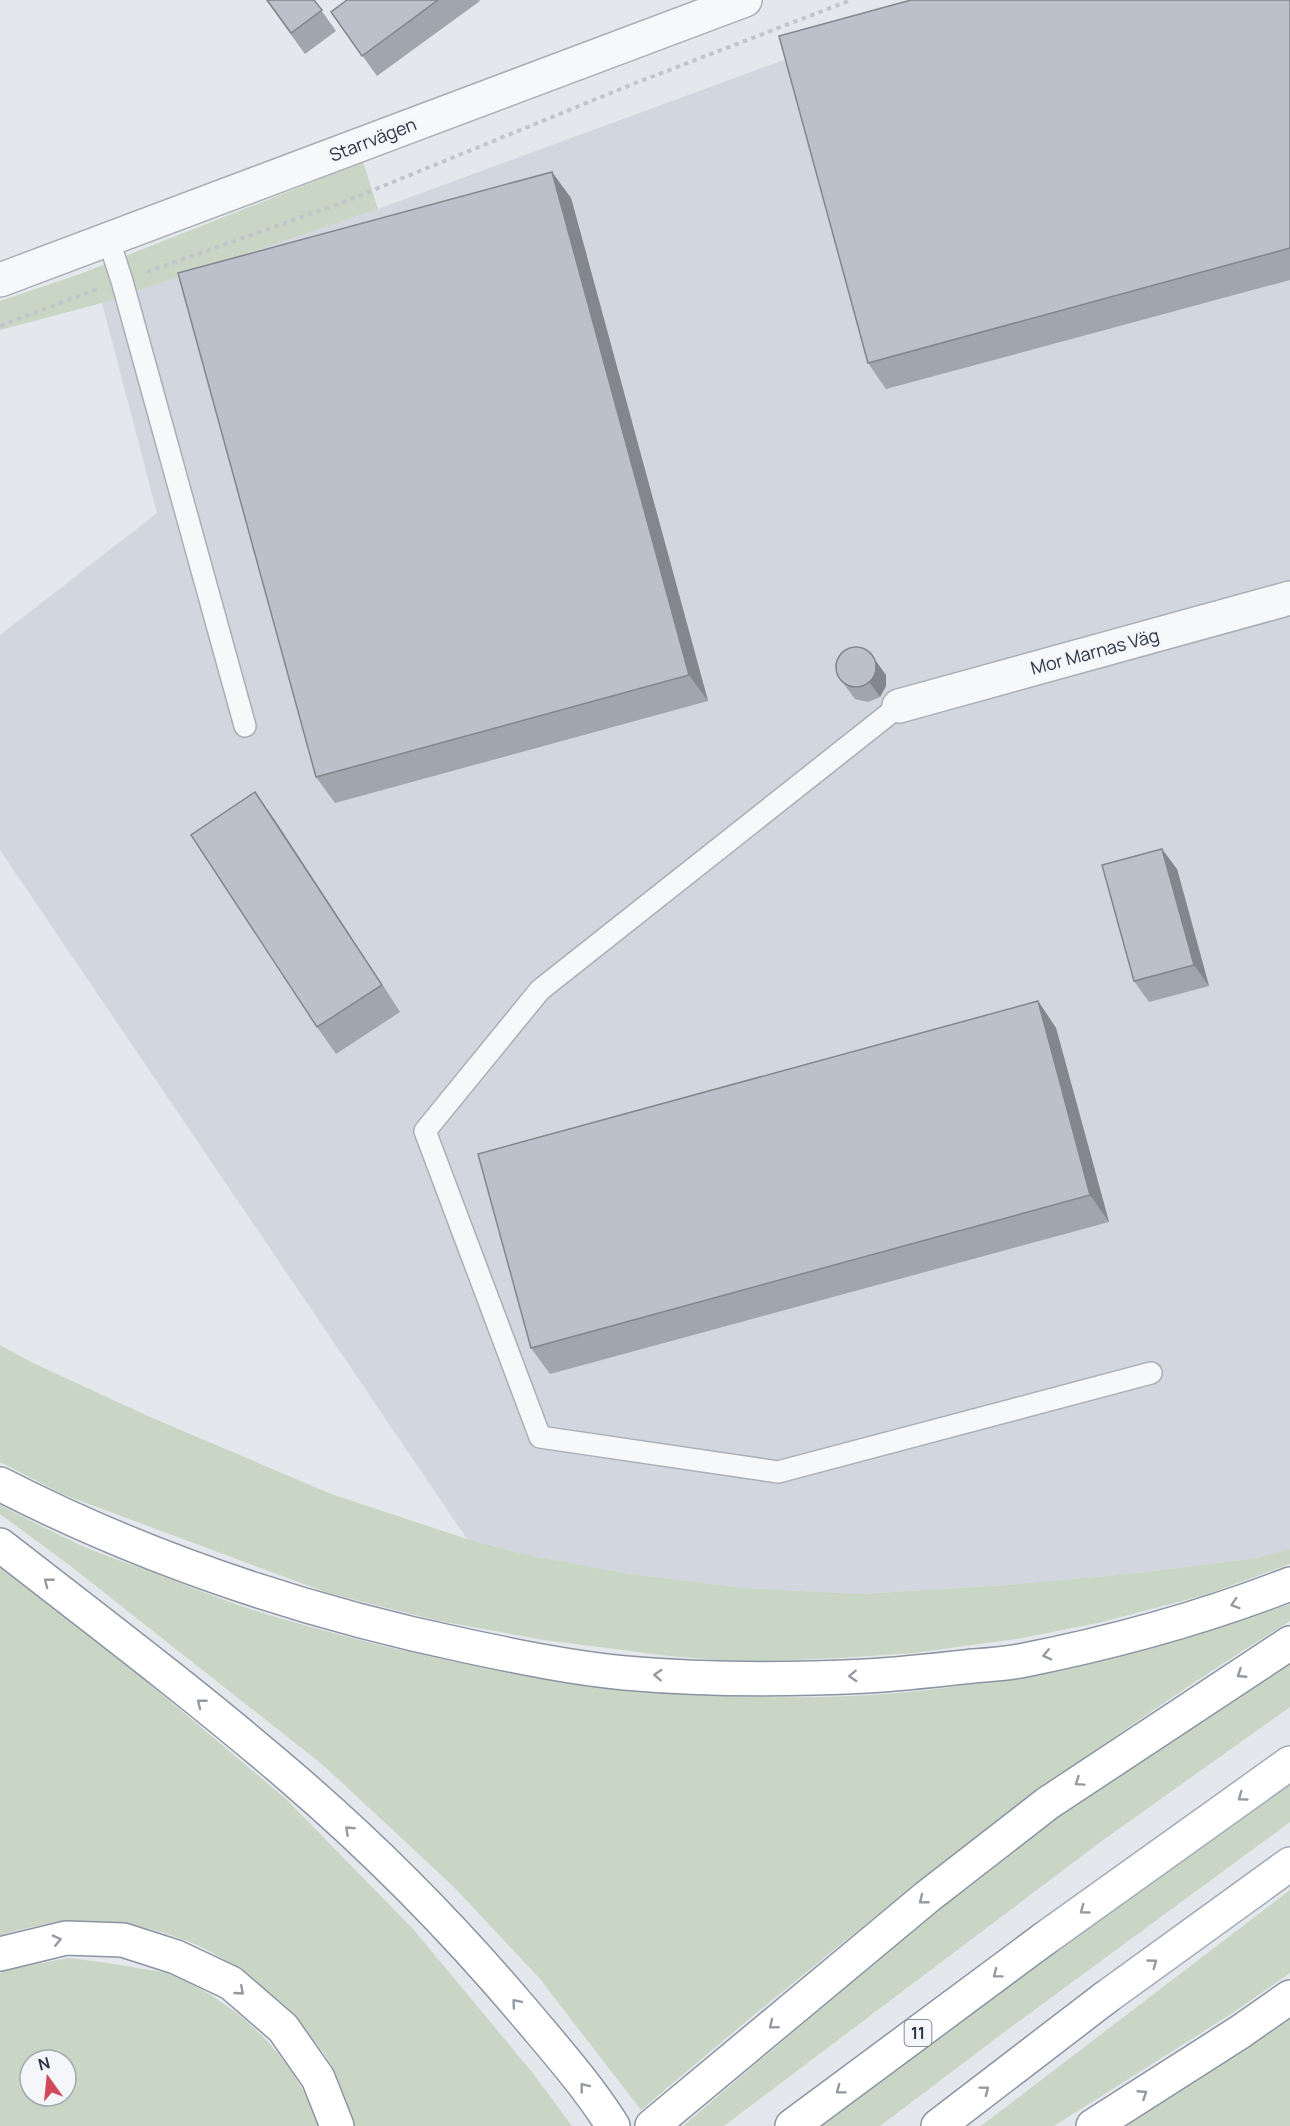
<svg xmlns="http://www.w3.org/2000/svg" width="1290" height="2126" viewBox="0 0 1290 2126" font-family="Manrope,sans-serif">
<style>
.built{fill:#d2d6de}
.green{fill:#c9d6c5;fill-rule:evenodd}
.lines{fill:none;stroke-linecap:round;stroke-linejoin:round}
.service-casing{stroke:#a9aeb7;stroke-width:24}
.minor-casing{stroke:#a9aeb7;stroke-width:36}
.tertiary-casing{stroke:#a9aeb7;stroke-width:36}
.primary-casing{stroke:#a3abb8;stroke-width:36}
.motorway-casing{stroke:#8b94a3;stroke-width:36}
.path{stroke:#c2c5cb;stroke-width:4;stroke-dasharray:4.5 4.5;stroke-linecap:butt}
.service{stroke:#f7f8fa;stroke-width:21}
.minor{stroke:#f7f8fa;stroke-width:33}
.tertiary{stroke:#f7f8fa;stroke-width:33}
.primary{stroke:#fff;stroke-width:33}
.motorway{stroke:#fff;stroke-width:33}
.wall{fill:#a1a5ae}
.shaded-wall{fill:#83868d}
.building{fill:#bbc0ca;stroke:#83868d;stroke-width:1.5}
.oneway{stroke:#959aa2}
.labels{text-anchor:middle;stroke-width:6;stroke-linejoin:round;paint-order:stroke}
.shield{fill:#f4f6f9;stroke:#676e7b;stroke-width:1.5}
.shield-label{font-size:16px;font-weight:bold;fill:#2b3445}
.street-label{font-size:18px;fill:#2b3445;stroke:#f4f6f9}
</style>
<rect width="100%" height="100%" fill="#e4e7ec"/>
<!-- built -->
<path class="built" d="M947 0H1290V1549L1257 1558 1140 1573 1006 1585 860 1594 745 1588 631 1574 532 1556 467 1539 0 850V635L157 513 102 303 378 209Z"/>
<!-- green -->
<g class="green">
<path d="M363 162 378 209 102 303 0 330V301L80 274Z"/>
<path d="M0 1345 31 1362 150 1417 331 1494 467 1539 532 1556 631 1574 745 1588 861 1594 1006 1585 1140 1573 1257 1558 1290 1549V1564L1205 1595 1098 1623 1016 1639 914 1653 839 1658 743 1662 669 1656 544 1640 435 1620 328 1593 62 1494 0 1462Z"/>
<path d="M0 1505C26 1518 52 1532 78 1544 100 1554 124 1562 147 1570 190 1587 234 1605 279 1618 464 1672 660 1704 853 1696 966 1691 1079 1666 1188 1635 1222 1625 1256 1616 1290 1604V1621C1060 1763 847 1935 641 2110L540 1979 454 1887 323 1765 68 1564 0 1514Z"/>
<path d="M0 1562 106 1647 286 1799 413 1929 532 2072 572 2126H352C346 2103 340 2078 327 2058 315 2040 300 2024 285 2009 259 1984 230 1960 197 1945 138 1918 61 1913 0 1936Z"/>
<path d="M1290 1660V1707L1099 1843 724 2126H683L938 1909 1068 1808Z"/>
<path d="M1290 1780V1822L1003 2033 880 2126H819L880 2077Z"/>
<path d="M1290 1890V1973L1231 2014 1054 2126H981Z"/>
<path d="M69 1958C93 1961 117 1964 142 1969 150 1970 160 1971 169 1974 233 1999 298 2058 318 2126H0V1973L8 1969ZM30 2060H66V2096H30Z"/>
<path d="M1290 2009V2126H1119Z"/>
</g>
<g class="lines">
<defs>
<g id="service">
<path d="M108 238 122 281 245 726"/>
<path d="M899 706 540 990 425 1131 540 1437 778 1472 1151 1373"/>
</g>
<path id="minor" d="M899 706 1290 598"/>
<path id="tertiary" d="M0 280 745 0"/>
<g id="primary">
<path d="M1044 1939 1290 1763"/>
<path d="M1105 1998 1290 1864"/>
</g>
<g id="motorway">
<path d="M0 1484C148 1560 305 1612 467 1646 519 1657 572 1668 625 1673 705 1680 786 1680 866 1676 902 1674 937 1670 973 1666 988 1665 1004 1664 1020 1661 1111 1643 1203 1618 1290 1584"/>
<path d="M0 1545C98 1621 197 1696 291 1777 375 1849 453 1928 524 2012 555 2049 588 2086 613 2126"/>
<path d="M0 1954 66 1938 123 1940 176 1957 231 1983 283 2028 318 2078 337 2126"/>
<path d="M652 2126 927 1897 1048 1803 1290 1643"/>
<path d="M792 2126 1044 1939"/>
<path d="M938 2126 1105 1998"/>
<path d="M1093 2126 1240 2032 1290 1997"/>
</g>
</defs>
<!-- service casing -->
<use href="#service" class="service-casing"/>
<!-- minor casing -->
<use href="#minor" class="minor-casing"/>
<!-- tertiary casing -->
<use href="#tertiary" class="tertiary-casing"/>
<!-- primary casing -->
<use href="#primary" class="primary-casing"/>
<!-- motorway casing -->
<use href="#motorway" class="motorway-casing"/>
<!-- path -->
<g class="path">
<path d="M147 272 344 202 633 84 851 0"/>
<path d="M0 326 97 289"/>
</g>
<!-- service -->
<use href="#service" class="service"/>
<!-- minor -->
<use href="#minor" class="minor"/>
<!-- tertiary -->
<use href="#tertiary" class="tertiary"/>
<!-- primary -->
<use href="#primary" class="primary"/>
<!-- motorway -->
<use href="#motorway" class="motorway"/>
</g>
<!-- wall -->
<g class="wall">
<path d="M266 0H314L336 31 305 54Z"/>
<path d="M347 0H479L480 1 377 76 331 12Z"/>
<path d="M1290 0V280L886 389 868 363Z"/>
<path d="M571 198 708 701 335 803 316 777Z"/>
<path d="M837 675H886V686L880 697 868 702 855 699Z"/>
<path d="M255 792 274 819 400 1012 336 1054 317 1027Z"/>
<path d="M1177 869 1209 986 1149 1002 1134 981Z"/>
<path d="M1038 1001 1056 1028 1109 1222 550 1374 531 1348Z"/>
</g>
<!-- shaded-wall -->
<g class="shaded-wall">
<path d="M552 172 571 198 708 701 689 675Z"/>
<path d="M876 661 886 675V686L880 697 870 683Z"/>
<path d="M255 792 274 819 400 1012 382 985Z"/>
<path d="M1162 849 1177 869 1209 986 1194 965Z"/>
<path d="M1038 1001 1056 1028 1109 1222 1090 1195Z"/>
</g>
<!-- building -->
<g class="building">
<path d="M267 0H314L322 10 291 33Z"/>
<path d="M347 0H438L362 56 331 12Z"/>
<path d="M911 0H1290V248L868 363 779 36Z"/>
<path d="M552 172 689 675 316 777 178 273Z"/>
<circle cx="856" cy="667" r="20"/>
<path d="M255 792 382 985 317 1027 191 835Z"/>
<path d="M1162 849 1194 965 1134 981 1102 865Z"/>
<path d="M1038 1001 1090 1195 531 1348 478 1154Z"/>
</g>
<!-- one-way arrows -->
<defs><path id="oneway-chevron" d="M-2-3.5L2.5 0L-2 3.5" fill="none" stroke-width="1.6" stroke-linecap="round" stroke-linejoin="round" transform="scale(1.5)"/></defs>
<g class="oneway">
<use href="#oneway-chevron" transform="translate(48 1582) rotate(-142)"/>
<use href="#oneway-chevron" transform="translate(1235 1604) rotate(162)"/>
<use href="#oneway-chevron" transform="translate(1047 1655) rotate(167)"/>
<use href="#oneway-chevron" transform="translate(1241 1674) rotate(147)"/>
<use href="#oneway-chevron" transform="translate(658 1675) rotate(-177)"/>
<use href="#oneway-chevron" transform="translate(853 1676) rotate(177)"/>
<use href="#oneway-chevron" transform="translate(201 1703) rotate(-141)"/>
<use href="#oneway-chevron" transform="translate(1079 1782) rotate(146)"/>
<use href="#oneway-chevron" transform="translate(1242 1797) rotate(144)"/>
<use href="#oneway-chevron" transform="translate(349 1830) rotate(-137)"/>
<use href="#oneway-chevron" transform="translate(923 1900) rotate(141)"/>
<use href="#oneway-chevron" transform="translate(1084 1910) rotate(144)"/>
<use href="#oneway-chevron" transform="translate(57 1940) rotate(-13)"/>
<use href="#oneway-chevron" transform="translate(1153 1963) rotate(-36)"/>
<use href="#oneway-chevron" transform="translate(997 1974) rotate(143)"/>
<use href="#oneway-chevron" transform="translate(240 1991) rotate(41)"/>
<use href="#oneway-chevron" transform="translate(516 2003) rotate(-130)"/>
<use href="#oneway-chevron" transform="translate(773 2025) rotate(141)"/>
<use href="#oneway-chevron" transform="translate(584 2087) rotate(-128)"/>
<use href="#oneway-chevron" transform="translate(840 2090) rotate(143)"/>
<use href="#oneway-chevron" transform="translate(985 2090) rotate(-37)"/>
<use href="#oneway-chevron" transform="translate(1143 2094) rotate(-33)"/>
</g>
<g class="labels">
<!-- shield labels -->
<rect class="shield" x="904.5" y="2020" width="27" height="26" rx="4.5"/>
<g class="shield-label">
<text x="918" y="2039">11</text>
</g>
<!-- street labels -->
<g class="street-label">
<text transform="translate(373 140) rotate(-21)" y="6">Starrvägen</text>
<text transform="translate(1095 652) rotate(-15)" y="6">Mor Marnas Väg</text>
</g>
</g>
<!-- north arrow -->
<g transform="translate(48 2078) rotate(345)"><circle r="28" fill="#f4f6f9" stroke="#a4a8b1" stroke-width="1.5"/>
<path d="M0-4.5L10 22L0 15L-10 22Z" fill="#d1495b"/>
<text y="-9" font-size="16" font-weight="bold" text-anchor="middle" fill="#2b3445">N</text>
</g>
</svg>
